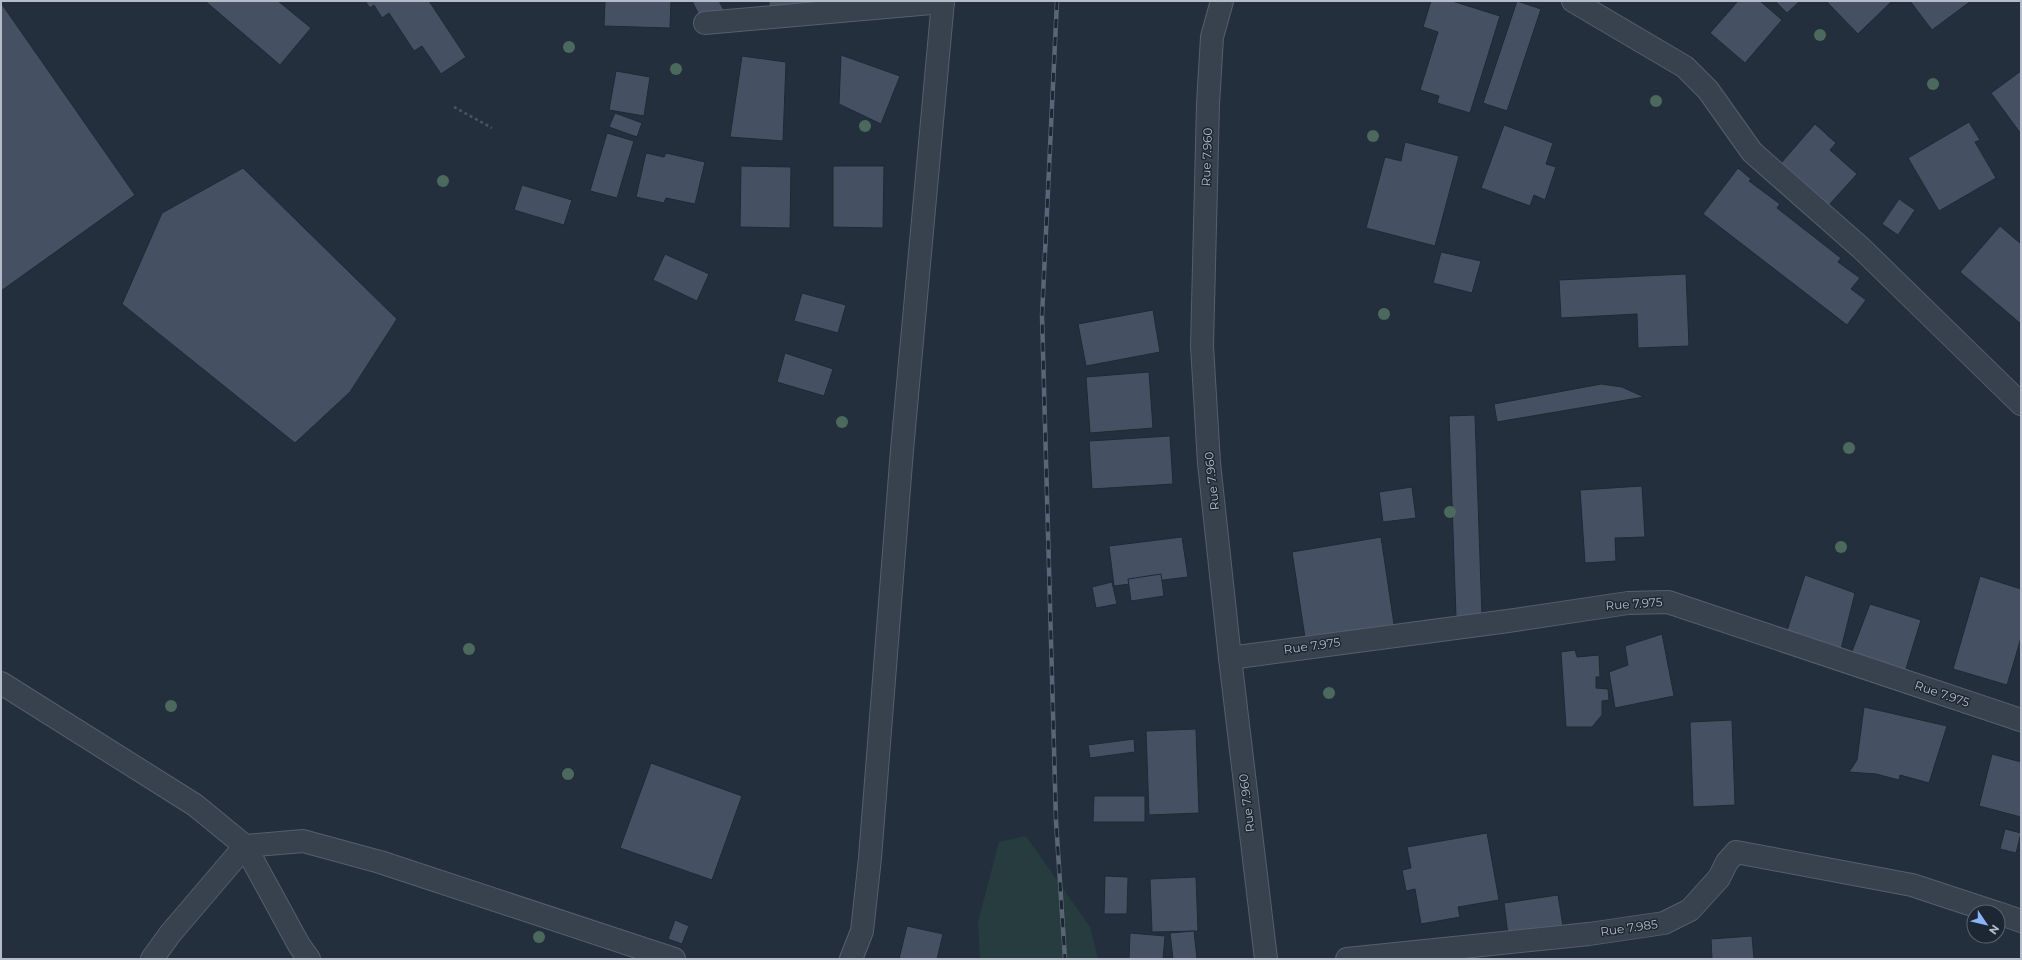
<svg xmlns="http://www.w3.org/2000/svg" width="2022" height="960" viewBox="0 0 2022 960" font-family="Montserrat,sans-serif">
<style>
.green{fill:#263c3f}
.building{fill:#455162;stroke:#1f2835}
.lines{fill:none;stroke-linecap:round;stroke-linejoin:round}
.minor-casing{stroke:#565f6c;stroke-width:24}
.path{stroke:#44595c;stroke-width:2.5;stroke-dasharray:3 3;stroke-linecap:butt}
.minor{stroke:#38414e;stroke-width:22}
.rail-casing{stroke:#5a6575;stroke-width:4.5}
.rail{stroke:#1d2633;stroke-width:3;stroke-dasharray:9;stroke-linecap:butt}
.tree{fill:#4b6a5d}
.labels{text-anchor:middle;stroke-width:3;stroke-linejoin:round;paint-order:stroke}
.street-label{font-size:12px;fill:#b4bcc9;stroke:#1d2633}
</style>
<rect width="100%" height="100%" fill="#242f3e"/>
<!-- green -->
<path class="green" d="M1026 836 1090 927 1098 959H980L978 922 999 842Z"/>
<!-- building -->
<g class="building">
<path d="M205 1H278L311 28 280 65Z"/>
<path d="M365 1H429L466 57 441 74 422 46 414 51 389 13 382 18 374 5 370 8Z"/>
<path d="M605 1H671L670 28 604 26Z"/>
<path d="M692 1H719L726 14 704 25Z"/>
<path d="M769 1H821V7L769 9Z"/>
<path d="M1431 1H1452L1500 16 1470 113 1437 103 1439 96 1420 90 1438 32 1423 27Z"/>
<path d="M1517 1 1541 9 1507 111 1483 103Z"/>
<path d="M1738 1H1760L1782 20 1745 63 1710 33Z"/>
<path d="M1775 1H1800L1787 13Z"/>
<path d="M1826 1H1892L1858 34Z"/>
<path d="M1910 1H1971L1932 30Z"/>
<path d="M1 3 135 195 1 291Z"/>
<path d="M841 55 900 76 881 124 839 104Z"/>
<path d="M742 56 786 62 783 141 730 137Z"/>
<path d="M616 71 650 77 644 116 609 110Z"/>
<path d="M2021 71V134L1991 93Z"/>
<path d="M615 113 642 123 637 137 609 127Z"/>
<path d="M1969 122 1980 140 1975 142 1996 178 1939 211 1908 158Z"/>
<path d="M1815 124 1836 143 1830 150 1857 174 1828 206 1781 163Z"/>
<path d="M1504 125 1553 143 1546 164 1556 167 1545 200 1534 195 1530 206 1481 188Z"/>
<path d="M607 133 634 141 617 198 590 191Z"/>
<path d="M1405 142 1459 156 1435 246 1366 228 1385 157 1401 161Z"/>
<path d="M646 153 664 157 666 153 705 162 695 204 666 198 664 203 636 197Z"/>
<path d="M741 166 791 167 790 228 740 227Z"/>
<path d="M833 166H884L883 228 833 227Z"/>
<path d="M243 168 397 319 350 392 295 443 122 304 162 213Z"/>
<path d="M1738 168 1751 179 1749 181 1780 204 1777 208 1841 258 1838 262 1860 278 1851 289 1866 300 1847 325 1703 214Z"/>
<path d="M522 185 572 200 564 225 514 210Z"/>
<path d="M1899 199 1915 210 1898 235 1882 224Z"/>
<path d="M2000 226 2021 244V324L1960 272Z"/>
<path d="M1441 252 1481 261 1472 293 1433 283Z"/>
<path d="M665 254 709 274 697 301 653 280Z"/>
<path d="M1686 274 1689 346 1638 348 1637 314 1561 318 1559 280Z"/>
<path d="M802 293 846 305 838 333 794 321Z"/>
<path d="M1153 310 1160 352 1086 366 1078 324Z"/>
<path d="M785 353 833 369 824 396 777 382Z"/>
<path d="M1149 372 1153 428 1090 433 1086 377Z"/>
<path d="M1601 384 1622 387 1644 397 1497 422 1494 404Z"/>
<path d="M1475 415 1482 616 1456 617 1449 416Z"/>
<path d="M1170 436 1173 484 1092 489 1089 441Z"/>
<path d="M1642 486 1645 537 1615 538 1616 561 1585 563 1580 490Z"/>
<path d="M1412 487 1416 518 1383 522 1379 492Z"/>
<path d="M1182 537 1188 577 1114 586 1109 546Z"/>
<path d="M1381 537 1395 631 1306 644 1292 552Z"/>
<path d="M1161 574 1164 596 1131 601 1128 579Z"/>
<path d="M1805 575 1855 593 1839 657 1785 637Z"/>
<path d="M1980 576 2021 589V638L2007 685 1953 669Z"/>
<path d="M1112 582 1117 604 1096 608 1092 587Z"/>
<path d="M1870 604 1921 620 1905 672 1851 654Z"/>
<path d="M1662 634 1674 696 1615 708 1609 672 1628 665 1625 646Z"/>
<path d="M1575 650 1577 657 1599 655 1600 677H1596V688L1608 689 1609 700 1602 701V715L1592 727H1566L1561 652Z"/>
<path d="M1864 707 1947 726 1929 783 1900 775 1899 780 1876 774 1849 772 1857 760Z"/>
<path d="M1732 720 1735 805 1693 807 1690 722Z"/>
<path d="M1196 729 1199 813 1149 815 1146 731Z"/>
<path d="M1134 739 1135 752 1090 758 1088 745Z"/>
<path d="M1992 754 2021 762V817L1979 806Z"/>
<path d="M651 763 742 796 712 880 620 848Z"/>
<path d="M1094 796H1145V822H1093Z"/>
<path d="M2005 829 2021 833 2016 853 2000 849Z"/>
<path d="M1487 833 1499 900 1458 907 1460 917 1421 924 1415 889 1406 891 1402 870 1411 868 1407 847Z"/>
<path d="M1105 876 1128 877 1127 914H1104Z"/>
<path d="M1196 877 1198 931 1152 932 1150 879Z"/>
<path d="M1558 895 1563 926 1508 935 1504 903Z"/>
<path d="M675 920 689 926 682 944 668 939Z"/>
<path d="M907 926 943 934 937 959H899Z"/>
<path d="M1194 931 1197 959H1173L1170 933Z"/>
<path d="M1130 933 1165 936 1163 959H1129Z"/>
<path d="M1752 936 1754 959H1712L1711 939Z"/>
</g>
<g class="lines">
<defs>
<g id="minor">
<path d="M1222 1 1212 37 1208 104 1202 346 1209 463 1230 658 1266 959"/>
<path d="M1573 1 1685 67 1708 90 1752 152 1861 248 2021 404"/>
<path d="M705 23 943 2"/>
<path d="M1230 658 1508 621 1628 603 1668 602 2021 720"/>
<path d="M1 683 195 805 245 846 303 841 380 862 674 959"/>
<path d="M1998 913 2021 921"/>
<path d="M152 959 170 934 245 846 299 945 309 959"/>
<path d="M851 959 862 931 870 858 902 450 943 1"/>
<path d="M1347 959 1589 934 1664 923 1690 910 1719 878 1727 862 1736 852 1912 885 1994 912"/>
</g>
</defs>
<!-- minor casing -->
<use href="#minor" class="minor-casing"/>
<!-- path -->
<path class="path" d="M454 107 492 128"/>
<!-- minor -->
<use href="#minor" class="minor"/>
<defs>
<path id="rail" d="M1057 1 1042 316 1056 821 1065 959"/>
</defs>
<!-- rail casing -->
<use href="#rail" class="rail-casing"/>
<!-- rail -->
<use href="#rail" class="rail"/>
</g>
<!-- trees -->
<g class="tree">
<circle cx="1820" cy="35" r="6"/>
<circle cx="569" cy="47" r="6"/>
<circle cx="676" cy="69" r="6"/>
<circle cx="1933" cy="84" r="6"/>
<circle cx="1656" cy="101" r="6"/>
<circle cx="865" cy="126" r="6"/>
<circle cx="1373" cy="136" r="6"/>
<circle cx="443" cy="181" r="6"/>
<circle cx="1384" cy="314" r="6"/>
<circle cx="842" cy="422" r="6"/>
<circle cx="1849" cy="448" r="6"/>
<circle cx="1450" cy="512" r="6"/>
<circle cx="1841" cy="547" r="6"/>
<circle cx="469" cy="649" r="6"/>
<circle cx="1329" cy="693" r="6"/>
<circle cx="171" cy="706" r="6"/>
<circle cx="568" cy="774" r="6"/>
<circle cx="539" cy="937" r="6"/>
</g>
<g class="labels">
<!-- street labels -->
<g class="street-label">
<text transform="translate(1207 157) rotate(-88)" y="4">Rue 7.960</text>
<text transform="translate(1212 481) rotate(-96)" y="4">Rue 7.960</text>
<text transform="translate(1634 604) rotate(-4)" y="4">Rue 7.975</text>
<text transform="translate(1312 646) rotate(-8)" y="4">Rue 7.975</text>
<text transform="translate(1942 694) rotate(19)" y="4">Rue 7.975</text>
<text transform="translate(1247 803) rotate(-97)" y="4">Rue 7.960</text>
<text transform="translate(1629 928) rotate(-8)" y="4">Rue 7.985</text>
</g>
</g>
<!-- border -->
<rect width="2022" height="960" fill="none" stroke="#b4bcc9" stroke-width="4"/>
<!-- north arrow -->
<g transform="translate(1986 924) rotate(125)"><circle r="19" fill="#1d2633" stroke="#59626f"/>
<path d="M0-3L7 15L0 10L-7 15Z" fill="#8ab4f8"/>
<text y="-6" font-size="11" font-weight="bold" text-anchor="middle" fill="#b4bcc9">N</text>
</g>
</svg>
